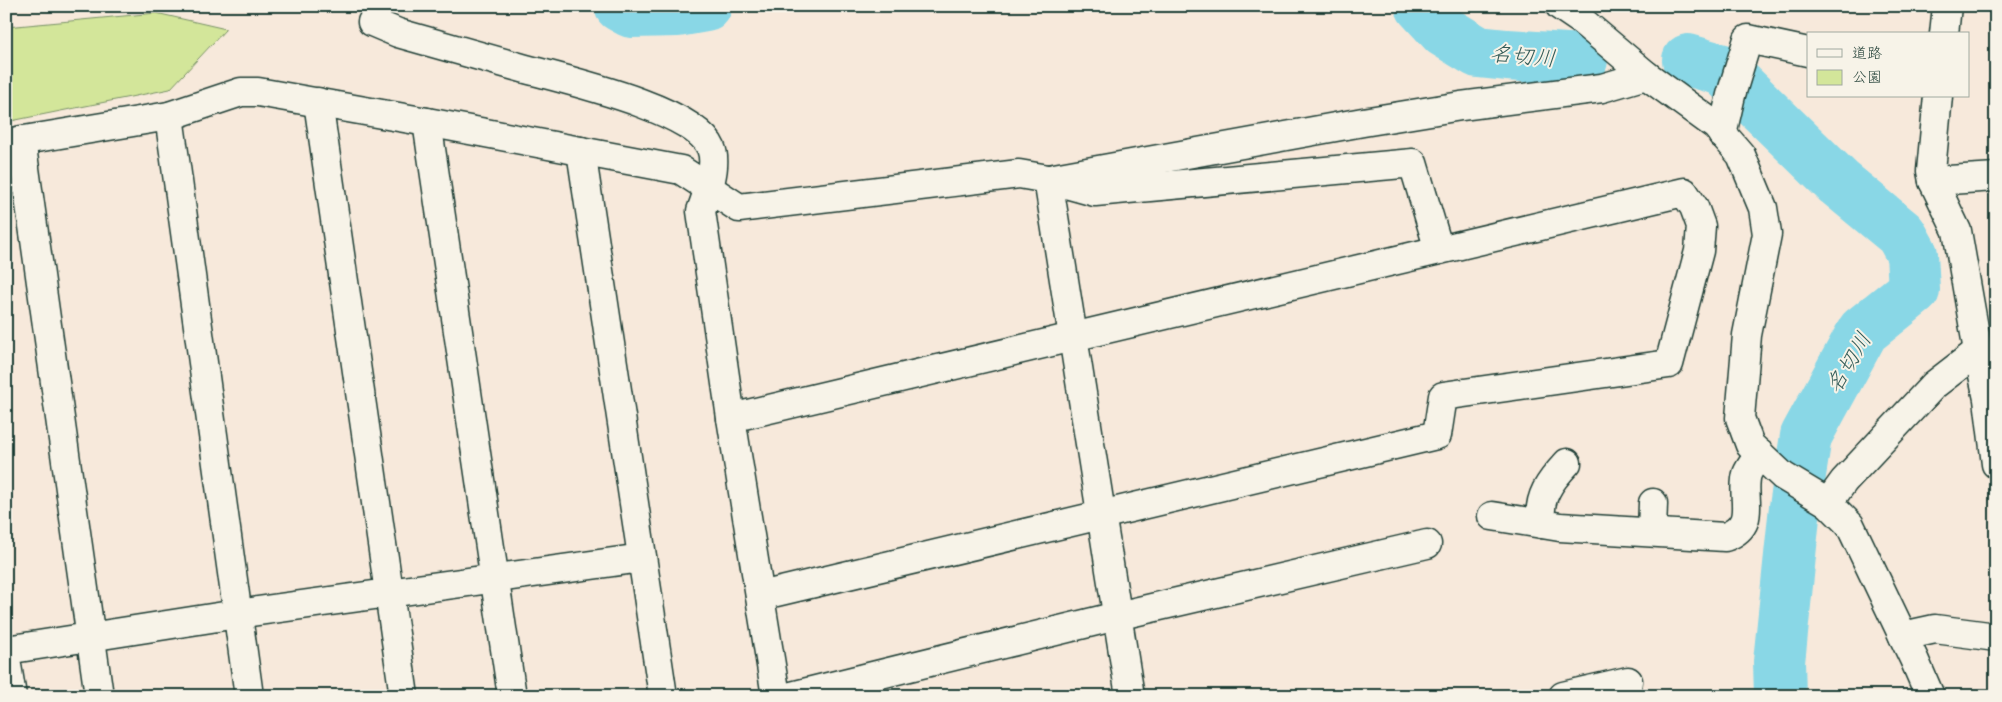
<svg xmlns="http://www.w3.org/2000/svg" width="2002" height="702" viewBox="0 0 2002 702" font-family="Itim,'Klee One',sans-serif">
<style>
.green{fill:#d3e69a;stroke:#799267}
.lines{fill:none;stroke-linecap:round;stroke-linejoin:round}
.river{stroke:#89d7e6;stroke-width:52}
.minor-casing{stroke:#1f3d34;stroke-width:31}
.minor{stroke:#f7f3e8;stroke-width:28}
.labels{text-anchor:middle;stroke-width:4;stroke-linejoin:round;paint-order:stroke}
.water-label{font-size:22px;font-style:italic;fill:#345c58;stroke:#f7f3e8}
</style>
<rect width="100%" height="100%" fill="#f7e9db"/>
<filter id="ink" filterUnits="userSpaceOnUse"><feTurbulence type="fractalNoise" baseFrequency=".02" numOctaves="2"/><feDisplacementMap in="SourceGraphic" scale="10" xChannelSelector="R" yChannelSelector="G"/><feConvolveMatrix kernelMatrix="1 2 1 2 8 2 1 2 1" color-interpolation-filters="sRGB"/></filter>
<g filter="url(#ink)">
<!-- green -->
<path class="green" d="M156 13 226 29 170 89 6 122V27Z"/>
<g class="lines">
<!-- river -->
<g class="river">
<path d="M620 6 631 12 678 11 706 6"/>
<path d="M1421 6 1445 32 1478 52 1507 55 1582 60"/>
<path d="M1688 60 1723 70 1838 182 1901 234 1912 254 1914 290 1863 331 1806 436 1795 507 1779 662 1780 696"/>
</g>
<defs>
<g id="minor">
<path d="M1560 6 1582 21 1646 75 1716 126 1741 155 1763 208 1767 234 1747 335 1740 418 1750 445 1783 476 1828 503 1850 525 1914 659 1930 696"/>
<path d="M372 22 398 33C437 44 476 55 515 66 557 78 695 108 711 148 718 165 707 195 701 211L731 418 776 696"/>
<path d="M1944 34 1947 6"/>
<path d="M1938 96 1931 171 1933 181 1957 231 1978 351 1988 399 1996 464"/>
<path d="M318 102 404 696"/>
<path d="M169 116 249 696"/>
<path d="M427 122 512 696"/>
<path d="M1722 134 1731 95 1748 39 1808 52"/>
<path d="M21 140 99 696"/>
<path d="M6 143 169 116 241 92H258L427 122 681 170 739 208 1019 174 1048 179 1095 192 1413 163 1439 250"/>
<path d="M581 151 663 696"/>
<path d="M1054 178 1363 122 1461 106 1602 88 1646 75"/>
<path d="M1048 179 1130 696"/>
<path d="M1933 181 1996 177"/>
<path d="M731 418 1684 192 1694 207 1701 226 1699 251 1669 364 1443 396 1437 435 760 596"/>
<path d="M1567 463C1551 480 1536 498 1542 524L1560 527 1725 537C1759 525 1740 497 1747 474 1749 468 1756 460 1760 454"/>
<path d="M1828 503 1844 481 1934 385 1978 351"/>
<path d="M1492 516 1542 524"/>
<path d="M1652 532 1653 503"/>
<path d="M1903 636 1935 629 1996 637"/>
<path d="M6 650 237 614 642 558"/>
<path d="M6 659 12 696"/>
<path d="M791 696 1117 616 1427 544"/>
<path d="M1563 696 1628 681 1626 696"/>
</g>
</defs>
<!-- minor casing -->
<use href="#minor" class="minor-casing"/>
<!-- minor -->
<use href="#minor" class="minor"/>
</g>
</g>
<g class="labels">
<!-- water labels -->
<g class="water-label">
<text transform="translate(1523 55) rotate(5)" y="8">名切川</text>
<text transform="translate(1848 362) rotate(-59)" y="8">名切川</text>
</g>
</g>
<!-- margin -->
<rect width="2002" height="702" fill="none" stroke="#f7f3e8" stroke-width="25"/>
<rect x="12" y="12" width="1977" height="677" fill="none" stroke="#1f3d34" stroke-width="2" filter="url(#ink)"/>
<!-- legend -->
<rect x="1807" y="32" width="162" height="65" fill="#f7f3e8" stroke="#a1aaa0"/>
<rect x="1817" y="49" width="25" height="8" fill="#f7f3e8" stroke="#a1aaa0"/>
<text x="1852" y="58" font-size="15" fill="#1f3d34">道路</text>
<rect x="1817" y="70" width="25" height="15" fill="#d3e69a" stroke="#a1aaa0"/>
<text x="1852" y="82" font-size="15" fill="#1f3d34">公園</text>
</svg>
